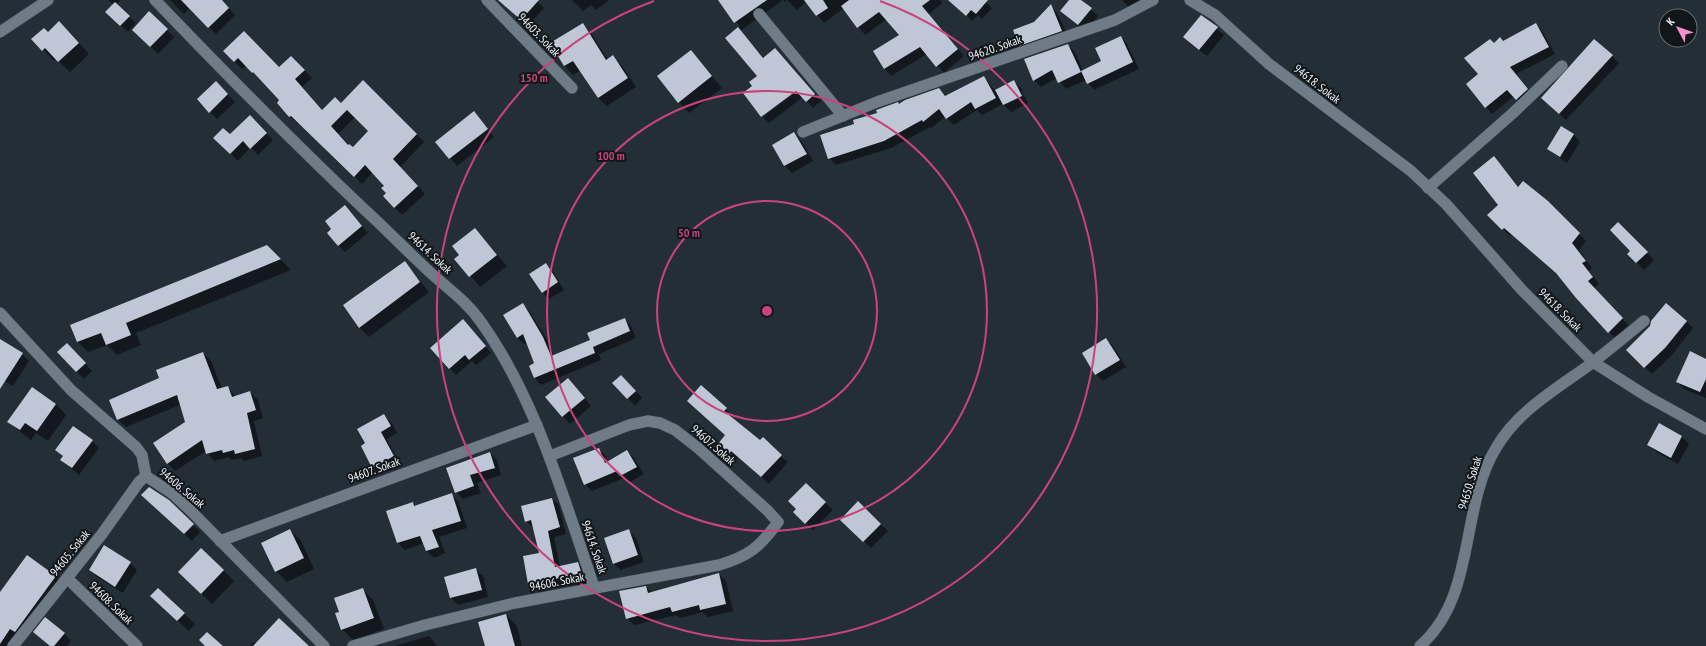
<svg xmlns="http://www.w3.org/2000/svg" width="1706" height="646" viewBox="0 0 1706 646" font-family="'PT Sans Narrow',sans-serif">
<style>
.shadow{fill:#0007;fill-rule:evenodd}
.building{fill:#bfc7d6;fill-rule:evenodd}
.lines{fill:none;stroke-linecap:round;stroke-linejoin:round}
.minor-casing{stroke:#424b53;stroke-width:12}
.minor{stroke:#6f7c87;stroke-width:11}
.ring{fill:none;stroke:#ca447b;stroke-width:2}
.labels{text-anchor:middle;stroke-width:4;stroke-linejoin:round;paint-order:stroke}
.street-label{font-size:12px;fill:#ecf3f9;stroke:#11161a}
.centre{fill:#ca447b;stroke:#11161a;stroke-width:2}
.ring-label{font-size:12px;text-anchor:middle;font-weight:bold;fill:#ca447b;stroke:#11161a;stroke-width:4;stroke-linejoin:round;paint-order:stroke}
</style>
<rect width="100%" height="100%" fill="#232e37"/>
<!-- shadow -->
<g class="shadow">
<path d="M108 0H120L116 5 136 23 128 32 114 19V5Z"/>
<path d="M170 0H222L235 15 216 34 190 8 184 14Z"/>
<path d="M505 0H536L544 8 528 26 509 9Z"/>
<path d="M572 0H609L596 10 591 5 583 11Z"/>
<path d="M721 0H940L942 3 929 14 964 56 944 73 927 54 891 76 884 68 900 36 887 19 865 35 844 8 824 23 806 2 797 10 787 0 785 2 783 0 740 31 764 58 782 56 821 101 813 108 803 97 769 123 763 117 800 89 753 86 759 77 727 38 740 27 720 1Z"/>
<path d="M949 0H984L992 8 982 19 978 15 972 21Z"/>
<path d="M1070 0H1080L1098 16 1085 32 1061 11Z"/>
<path d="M1122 0H1147L1132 11Z"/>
<path d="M1051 6 1057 13 1069 38 1027 52 1020 45 1035 23Z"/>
<path d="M150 13 174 37 158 54 133 30Z"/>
<path d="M1201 16 1224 35 1207 56 1191 44Z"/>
<path d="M583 24 591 33 608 60 613 57 622 66 636 87 607 106 598 98 581 70 573 75 565 66 551 43Z"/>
<path d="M1536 24 1542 31 1555 54 1516 74 1534 96 1524 106 1514 96 1492 114 1486 107 1480 74 1494 44 1503 42Z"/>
<path d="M48 33H70L89 54 70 72 56 59 54 61 33 39Z"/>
<path d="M1121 37 1127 44 1139 69 1094 90 1086 80 1066 89 1057 78 1041 87 1034 80 1068 45 1075 52 1083 71 1102 62Z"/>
<path d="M224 51 279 68 299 65 312 78 302 87 323 111 341 104 363 81 424 142 400 167 425 194 402 215 394 207 385 186 373 172 362 184 325 147 299 123 298 124 290 117 278 103 281 100 261 79 246 66 242 69ZM355 117 369 131 353 149 338 134Z"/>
<path d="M691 51 722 88 689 113 679 102Z"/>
<path d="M1612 56 1619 63 1566 120 1550 105Z"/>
<path d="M984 77 995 91 1014 81 1021 88 1023 94 1005 103V105L1024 95 1028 103 1011 112 1003 104 982 115 977 110 954 125 945 117 931 128 930 127 891 148 836 165 829 158 856 125 878 113 939 89 947 96Z"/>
<path d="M216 82 235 102 217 119 198 99Z"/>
<path d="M250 116 273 140 258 155 251 147 238 161 215 138 230 136Z"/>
<path d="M481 120 494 137 457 166 437 142Z"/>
<path d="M794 133 801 140 813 161 792 173 785 166 773 145Z"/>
<path d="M1573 134 1580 142 1567 163 1548 149Z"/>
<path d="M1494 158 1519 187 1548 202 1586 241 1579 250 1592 268 1589 271 1599 284 1594 288 1629 326 1616 339 1560 276 1512 234 1510 236 1489 215 1499 205Z"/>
<path d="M345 206 368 233 345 252 338 245Z"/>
<path d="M1618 224 1654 260 1644 270 1629 254 1632 251Z"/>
<path d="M475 229 507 266 480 287 456 259 460 255Z"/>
<path d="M267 246 291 270 136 333 141 345 117 355 107 345 88 352 78 342 71 325Z"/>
<path d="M405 263 429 292 369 337 360 328 344 305Z"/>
<path d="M546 265 553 272 564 290 549 299 542 292Z"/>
<path d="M522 304 529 311 550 344 554 356 591 340 625 319 631 326 636 338 599 354 601 360 541 385 535 378 530 366 535 364 527 343 524 344 517 338Z"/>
<path d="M1686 321 1693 328 1672 355 1652 374 1628 350Z"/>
<path d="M469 327 491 353 476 365 472 361 456 375 431 348Z"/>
<path d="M1106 339 1113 346 1126 367 1103 381 1096 374 1083 353Z"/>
<path d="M0 347 22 354 29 361 13 386 0 378Z"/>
<path d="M74 351 92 371 84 379 58 352Z"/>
<path d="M203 353 211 361 222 389 228 387 236 397 250 392 258 400 263 418 254 421 262 456 244 461 241 458 231 460 229 457 214 461 206 451 175 471 167 463 186 423 180 405 126 427 118 420 160 379Z"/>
<path d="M1706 360V398L1684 389 1677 382Z"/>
<path d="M614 383H628L642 398 635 406Z"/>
<path d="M701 386 733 416 731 418 788 462 769 484 739 457 737 459 720 444 726 436Z"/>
<path d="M575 387 591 406 570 424 546 397Z"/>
<path d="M56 404 66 415 48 441 36 433 31 440 8 422Z"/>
<path d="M384 416 391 422 397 433 387 439 399 463 379 473 372 467 366 444Z"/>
<path d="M1659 425 1682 437 1689 444 1678 464 1656 452 1648 445Z"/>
<path d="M92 441 99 448 79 475 62 460 64 457 57 450Z"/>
<path d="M598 449 606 456 608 462 627 451 634 458 644 474 628 483 624 478 592 491 585 484Z"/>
<path d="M490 453 497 460 501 475 477 483 481 493 463 499 456 492 447 468Z"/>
<path d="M806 484 833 510 813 530 794 512 797 509Z"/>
<path d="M451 495 458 501 467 528 439 537 445 553 434 558 427 551 424 543 405 550 398 543 413 503 416 506Z"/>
<path d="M552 499 559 505 566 534 554 537 560 567 578 564 585 570 590 587 580 589 574 583 536 590 529 583 541 553 534 528 526 521Z"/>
<path d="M168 500 200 532 192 541 150 502Z"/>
<path d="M858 503 888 531 871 548 842 520Z"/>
<path d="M290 530 301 541 314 569 287 582 276 571Z"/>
<path d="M629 531 636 538 644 562 621 570 613 563Z"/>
<path d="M27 556 56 576 64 585 12 646H0V594Z"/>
<path d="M130 563 137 570 123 593 97 577 90 570Z"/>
<path d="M475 569 483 576 488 597 458 605 451 598 445 577Z"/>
<path d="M223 570 234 581 212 604 190 583Z"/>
<path d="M719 574 726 581 733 611 708 617 703 612 680 618 676 615 634 625 627 618 646 587 652 593Z"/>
<path d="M362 589 373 600 384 629 353 640 342 629 340 613Z"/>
<path d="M162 606 184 613 195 624 189 631Z"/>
<path d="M506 615 517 626 522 646H486Z"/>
<path d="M34 632 64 633 71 641 67 646H50Z"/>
<path d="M429 636 437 646H394Z"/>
<path d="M254 642 256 643 307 646H250Z"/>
</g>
<!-- building -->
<g class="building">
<path d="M181 0H222L229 8 208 28Z"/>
<path d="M498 0H539L521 20Z"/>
<path d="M718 0H767L734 23Z"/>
<path d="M804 0H823L828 8 816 16Z"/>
<path d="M849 0H930L922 6 958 49 936 67 920 47 884 69 873 51 899 35 879 12 857 28 841 6Z"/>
<path d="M948 0H988L976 14 971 10 966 16Z"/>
<path d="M1069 0H1081L1092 8 1078 25 1060 11Z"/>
<path d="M115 2 130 16 120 26 105 12Z"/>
<path d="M1051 4 1062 31 1019 46 1013 30 1034 22Z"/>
<path d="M149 11 168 29 150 47 132 30Z"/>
<path d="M1201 15 1218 27 1199 50 1183 37Z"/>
<path d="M59 21 79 43 58 62 45 48 42 51 31 39 44 28 48 32Z"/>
<path d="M583 23 606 60 613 55 628 78 598 98 573 61 564 66 550 43Z"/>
<path d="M1536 23 1549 47 1510 67 1528 89 1516 100 1507 90 1485 108 1466 84 1478 74 1464 58 1490 39 1494 43 1500 37 1503 41Z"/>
<path d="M738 27 763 58 775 48 815 94 806 102 796 91 761 117 743 93 752 86 749 82 757 76 725 38Z"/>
<path d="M244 31 279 67 291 56 305 70 295 79 322 110 335 97 341 103 363 80 417 134 393 159 418 186 394 208 383 196 386 193 381 188 384 186 365 165 354 177 291 116 289 117 277 103 279 100 253 72 252 73 238 58 234 62 223 51ZM347 110 368 131 353 147 349 144 348 145 331 126Z"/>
<path d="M1121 36 1133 62 1087 84 1081 71 1101 61 1095 48Z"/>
<path d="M1594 39 1613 55 1559 114 1541 98Z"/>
<path d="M1068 44 1081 72 1058 83 1052 70 1033 81 1024 59Z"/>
<path d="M691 50 712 76 678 103 657 76Z"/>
<path d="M984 76 996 98 975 109 971 102 946 119 939 109 923 122 922 120 884 141 828 159 820 135 854 124 853 120 877 113 876 110 879 109 898 102 899 104 905 100 939 88 945 96Z"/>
<path d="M1014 80 1022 96 1003 105 995 90Z"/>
<path d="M216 81 228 94 209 113 197 99Z"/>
<path d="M474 111 488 129 449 159 435 142Z"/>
<path d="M250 115 267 133 250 149 243 141 230 154 213 138 223 128 230 134Z"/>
<path d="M1561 126 1574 134 1560 157 1547 149Z"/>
<path d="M794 132 807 154 784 166 772 145Z"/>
<path d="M1494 156 1518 187 1523 181 1548 201 1580 233 1572 243 1586 261 1582 263 1593 277 1588 281 1623 318 1608 333 1576 298 1556 273 1504 228 1502 230 1487 215 1498 205 1473 173Z"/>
<path d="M345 205 362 226 338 246 327 233 331 229 325 221Z"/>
<path d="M1618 222 1648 252 1636 263 1627 254 1630 251 1610 230Z"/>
<path d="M475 228 497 255 469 277 454 259 459 255 452 246Z"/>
<path d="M267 245 281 259 126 323 131 335 106 345 101 333 77 342 70 325Z"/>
<path d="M405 261 420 282 359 328 343 305Z"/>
<path d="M546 263 558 282 542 293 529 274Z"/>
<path d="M523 303 543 337 551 356 590 340 587 333 625 318 630 331 593 347 595 353 534 378 529 366 534 363 523 334 517 338 503 315Z"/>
<path d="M1666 303 1687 321 1665 348 1644 368 1626 350 1650 326 1651 321Z"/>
<path d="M463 319 486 346 469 360 465 355 449 369 430 348Z"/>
<path d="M1106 338 1120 360 1095 375 1082 353Z"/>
<path d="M0 339 23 353 0 389Z"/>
<path d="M67 343 86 363 76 372 57 352Z"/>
<path d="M1690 351 1706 359V379L1700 392 1676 382Z"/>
<path d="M203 352 217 389 228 386 232 397 250 391 256 410 247 413 255 449 235 454 234 450 223 453 222 450 206 454 202 440 167 464 153 443 185 422 177 395 117 420 109 400 159 378 156 370Z"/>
<path d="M621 375 636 391 627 399 612 383Z"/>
<path d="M568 378 585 398 562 417 545 397Z"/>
<path d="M701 385 727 408 724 411 760 440 763 437 782 455 761 477 731 451 730 453 718 444 725 435 687 401Z"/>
<path d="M32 387 56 404 37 431 25 423 20 430 7 422Z"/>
<path d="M384 414 391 426 381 432 394 456 372 468 361 446 365 443 357 429Z"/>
<path d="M1659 423 1682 436 1671 458 1647 445Z"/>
<path d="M73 426 93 440 72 468 60 460 63 456 55 450Z"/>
<path d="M599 448 605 463 627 450 637 467 620 476 617 471 584 485 573 458Z"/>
<path d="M490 452 495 468 470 475 474 486 455 493 446 468Z"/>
<path d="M806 483 826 502 805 524 793 512 796 509 788 501Z"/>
<path d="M149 487 169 500 194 524 184 534 141 495Z"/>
<path d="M452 493 461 521 432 530 439 547 426 551 420 536 397 543 386 511 413 502 414 506Z"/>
<path d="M552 498 560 527 548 531 555 567 578 562 584 581 572 583 571 576 528 584 523 556 539 553 531 520 525 522 521 506Z"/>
<path d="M858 501 881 524 863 542 840 520Z"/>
<path d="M290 529 304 558 275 572 261 543Z"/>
<path d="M629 529 638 555 613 564 604 538Z"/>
<path d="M104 545 131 562 115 587 89 570Z"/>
<path d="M201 548 224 570 201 594 178 572Z"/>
<path d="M27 555 56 576 15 632 10 629 0 644V592Z"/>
<path d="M476 568 482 590 450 598 444 577Z"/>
<path d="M719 573 726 604 700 610 699 605 672 612 670 607 626 619 619 591 646 586 648 593Z"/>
<path d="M158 588 185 613 177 621 150 596Z"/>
<path d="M363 588 374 618 341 630 335 613 339 612 334 598Z"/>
<path d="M506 614 515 646H485L478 622Z"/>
<path d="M45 617 65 633 54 646H50L33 632Z"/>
<path d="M279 618 309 646H253Z"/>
<path d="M207 632 223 646H205L199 640Z"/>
</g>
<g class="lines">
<defs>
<g id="minor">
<path d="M155 0C224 72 293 142 365 210 388 231 410 254 433 275 450 290 468 303 481 322 536 399 564 499 594 587"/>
<path d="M487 0 572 88"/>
<path d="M1190 0 1215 15 1269 64 1411 171 1446 204 1522 290 1593 362 1648 397 1706 429"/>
<path d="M759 14 843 116"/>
<path d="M0 32 48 0"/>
<path d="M803 132 877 102 1115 20 1153 0"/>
<path d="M1428 188 1513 113 1562 66"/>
<path d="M0 313 71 390 136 447 142 455 146 476 173 494 189 509 324 646"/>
<path d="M220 541 537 425"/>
<path d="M67 578 137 646"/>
<path d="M13 646 102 534 139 482 146 476"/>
<path d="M353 646 425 625 515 603 719 565C749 556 760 547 778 522L767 510 698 448 675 430 660 423 648 421 629 425 550 456"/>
<path d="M1420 646C1477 596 1459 509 1496 448 1518 410 1558 388 1592 363 1610 349 1627 335 1644 321"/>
</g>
</defs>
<!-- minor casing -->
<use href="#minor" class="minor-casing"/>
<!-- minor -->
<use href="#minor" class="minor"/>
</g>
<!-- distance rings -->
<g class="ring">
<circle cx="767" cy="311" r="110"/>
<circle cx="767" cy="311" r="220"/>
<path d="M880 1A330 330 0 1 1 654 1"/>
</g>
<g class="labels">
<!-- street labels -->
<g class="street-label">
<text transform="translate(539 35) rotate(46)" y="4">94603. Sokak</text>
<text transform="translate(995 48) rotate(-19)" y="4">94620. Sokak</text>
<text transform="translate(1317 84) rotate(38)" y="4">94618. Sokak</text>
<text transform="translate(430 253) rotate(43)" y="4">94614. Sokak</text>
<text transform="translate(1560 310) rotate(45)" y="4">94618. Sokak</text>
<text transform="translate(713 445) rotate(41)" y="4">94607. Sokak</text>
<text transform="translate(374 470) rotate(-20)" y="4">94607. Sokak</text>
<text transform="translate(1470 483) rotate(-73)" y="4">94650. Sokak</text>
<text transform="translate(182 488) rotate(40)" y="4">94606. Sokak</text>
<text transform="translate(594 547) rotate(71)" y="4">94614. Sokak</text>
<text transform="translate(70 553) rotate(-51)" y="4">94605. Sokak</text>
<text transform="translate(557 582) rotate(-11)" y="4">94606. Sokak</text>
<text transform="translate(111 603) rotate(44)" y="4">94608. Sokak</text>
</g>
</g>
<circle cx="767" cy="311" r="6" class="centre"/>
<g class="ring-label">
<text x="534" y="82">150 m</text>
<text x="611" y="160">100 m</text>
<text x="689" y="237">50 m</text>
</g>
<!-- north arrow -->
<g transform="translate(1678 28) rotate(311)"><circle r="19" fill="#11161a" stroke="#696e73"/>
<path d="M0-3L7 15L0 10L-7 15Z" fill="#f690cf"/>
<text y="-6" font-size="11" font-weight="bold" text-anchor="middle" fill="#ecf3f9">K</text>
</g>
</svg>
